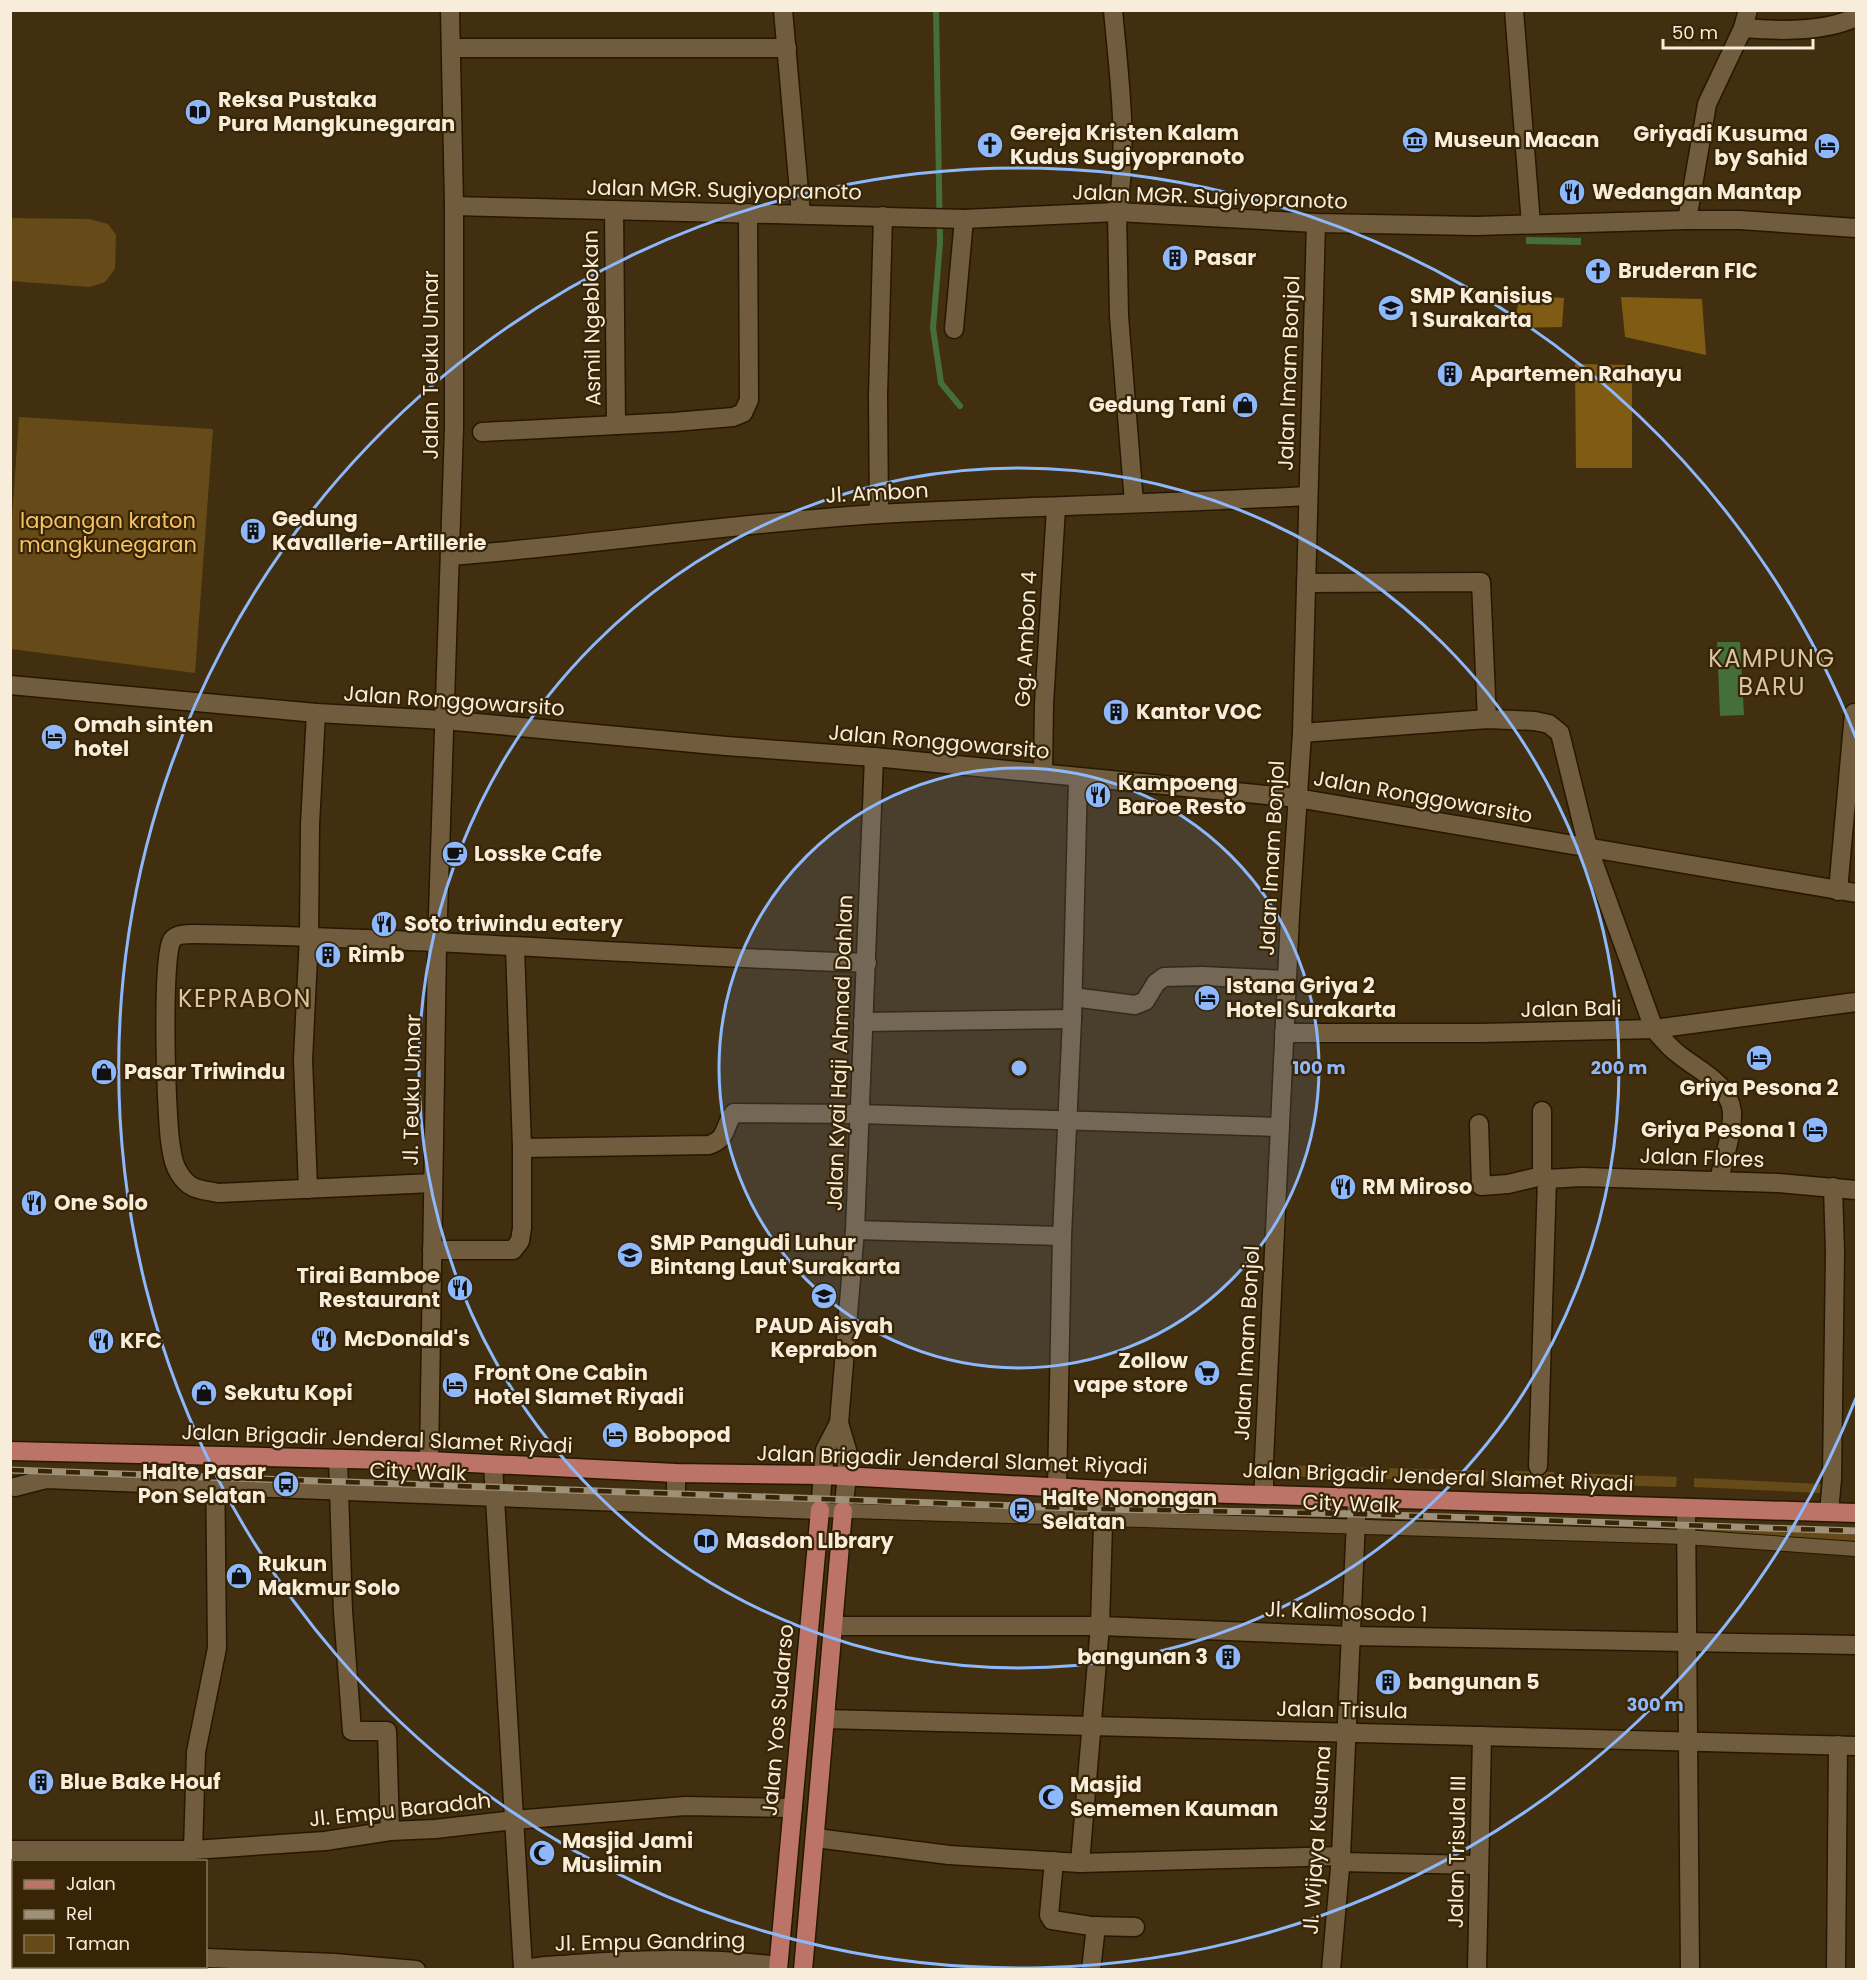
<svg xmlns="http://www.w3.org/2000/svg" width="1867" height="1980" viewBox="0 0 1867 1980" font-family="Poppins,sans-serif">
<style>
.green{fill:#664b19}
.forest{fill:#805b13}
.water{fill:#446f38}
.lines{fill:none;stroke-linecap:round;stroke-linejoin:round}
.stream{stroke:#446f38;stroke-width:6}
.pedestrian-casing{stroke:#251802;stroke-width:16}
.minor-casing{stroke:#251802;stroke-width:21}
.tertiary-casing{stroke:#251802;stroke-width:21}
.secondary-casing{stroke:#251802;stroke-width:21}
.primary-casing{stroke:#251802;stroke-width:21}
.pedestrian{stroke:#715d3e;stroke-width:14}
.minor{stroke:#715d3e;stroke-width:18}
.tertiary{stroke:#715d3e;stroke-width:18}
.secondary{stroke:#715d3e;stroke-width:18}
.primary{stroke:#bc7368;stroke-width:18}
.rail-casing{stroke:#9f9179;stroke-width:7}
.rail{stroke:#372505;stroke-width:4.5;stroke-dasharray:14;stroke-linecap:butt}
.ring{fill:none;stroke:#8db9fc;stroke-width:3}
.labels{text-anchor:middle;stroke-width:4.5;stroke-linejoin:round;paint-order:stroke}
.poi-label{font-size:21px;font-weight:bold;fill:#f8eddb;stroke:#372505;text-anchor:start}
.street-label{font-size:21px;fill:#f8eddb;stroke:#372505}
.park-label{font-size:21px;fill:#f8c266;stroke:#372505}
.quarter-label{font-size:24px;letter-spacing:1.5px;fill:#dac4a1;stroke:#372505}
.centre{fill:#8db9fc;stroke:#372505;stroke-width:3}
.ring-label{font-size:18px;text-anchor:middle;font-weight:bold;fill:#8db9fc;stroke:#372505;stroke-width:4.5;stroke-linejoin:round;paint-order:stroke}
</style>
<rect width="100%" height="100%" fill="#412f10"/>
<!-- green -->
<g class="green">
<path d="M10 218 89 219 108 224 116 235 115 269 105 282 90 287 11 281Z"/>
<path d="M19 417 213 429 195 673 11 649V533Z"/>
<path d="M1281 1465 1488 1471 1487 1482 1281 1476Z"/>
<path d="M1514 1471 1554 1472V1485L1513 1483Z"/>
<path d="M1570 1473 1677 1477 1676 1487 1569 1484Z"/>
<path d="M1694 1478 1821 1484 1820 1493 1694 1487Z"/>
<path d="M1704 1525 1856 1535V1542L1703 1531Z"/>
</g>
<!-- forest -->
<g class="forest">
<path d="M1520 295 1564 298 1562 327 1513 328Z"/>
<path d="M1621 297 1702 299 1706 355 1625 337Z"/>
<path d="M1575 364 1632 365V468H1576Z"/>
</g>
<!-- water -->
<g class="water">
<path d="M1526 237 1581 238V245L1526 244Z"/>
<path d="M1717 642H1740L1744 715 1720 716Z"/>
</g>
<g class="lines">
<!-- stream -->
<path class="stream" d="M936 10 940 243 933 328 941 383 960 406"/>
<defs>
<path id="pedestrian" d="M820 1510 1686 1537 1856 1549"/>
<g id="minor">
<path d="M783 10 801 214"/>
<path d="M1514 10 1531 224"/>
<path d="M1743 28C1777 31 1826 32 1856 17"/>
<path d="M451 48H787"/>
<path d="M614 210 616 425"/>
<path d="M1117 212 1119 316 1134 503"/>
<path d="M1687 220 1707 104 1743 28 1748 10"/>
<path d="M954 329 964 219"/>
<path d="M482 432 674 422 733 417 743 413 749 400 748 213"/>
<path d="M879 514 878 395 883 216"/>
<path d="M450 556C593 545 734 523 878 514 1021 506 1164 504 1307 496"/>
<path d="M1306 583 1481 582 1487 719"/>
<path d="M1302 733 1487 719 1535 721 1549 724 1560 733 1588 847 1654 1029C1661 1037 1668 1046 1677 1053 1697 1070 1729 1082 1732 1112 1733 1134 1723 1159 1719 1181"/>
<path d="M1043 773 1044 704 1056 508"/>
<path d="M1838 891 1854 713H1856"/>
<path d="M515 947 522 1148 709 1145C729 1138 723 1126 734 1113L859 1114 1280 1127"/>
<path d="M1073 997 1135 1005 1145 1001 1156 983 1164 977 1202 976 1287 980"/>
<path d="M863 1022 1072 1019"/>
<path d="M1284 1033H1479L1654 1029 1856 1002"/>
<path d="M1479 1124 1481 1186 1508 1184 1542 1176"/>
<path d="M1547 1179 1582 1177 1778 1183 1856 1190"/>
<path d="M433 1183 218 1193C200 1189 190 1191 179 1173 175 1167 172 1155 171 1147 166 1121 161 958 172 940 176 934 187 934 193 934 418 937 642 956 867 963"/>
<path d="M308 1189 303 1060 309 936 310 824 316 713"/>
<path d="M855 1230 1062 1236"/>
<path d="M432 1250H513L520 1241 522 1228V1148"/>
<path d="M338 1459 343 1612 352 1731H387L390 1831"/>
<path d="M493 1465 523 1969"/>
<path d="M1538 1466 1547 1179 1542 1176V1111"/>
<path d="M15 1487 46 1479 820 1510"/>
<path d="M1057 1487 1062 1236 1072 1019 1078 778"/>
<path d="M1264 1495V1461L1290 916 1302 733 1316 223"/>
<path d="M676 1504V1473"/>
<path d="M1686 1508 1690 1970"/>
<path d="M1829 1512 1832 1479 1835 1252 1833 1187"/>
<path d="M834 1626H1100L1351 1636 1856 1645"/>
<path d="M825 1719 1856 1746"/>
<path d="M816 1838 949 1855 1080 1863 1341 1856"/>
<path d="M10 1850H193L325 1841 390 1831 435 1829 514 1820 685 1806 793 1808"/>
<path d="M193 1850 196 1752 217 1648 215 1456"/>
<path d="M1054 1861 1049 1915 1052 1920 1091 1926 1135 1927"/>
<path d="M1340 1862 1478 1865"/>
<path d="M1080 1863 1100 1626 1104 1490"/>
<path d="M10 1951H14"/>
<path d="M206 1958 334 1963 416 1970"/>
<path d="M524 1970C537 1965 558 1966 574 1964 641 1959 711 1957 778 1966"/>
<path d="M1091 1970 1096 1926"/>
<path d="M1331 1970 1341 1856 1357 1498"/>
<path d="M1477 1970 1482 1736"/>
<path d="M1836 1970 1838 1745"/>
</g>
<g id="tertiary">
<path d="M1113 10C1119 77 1129 146 1117 212"/>
<path d="M454 206 964 219 1117 212 1316 223 1476 226 1687 220H1740L1856 228"/>
<path d="M10 685 316 713 444 720"/>
</g>
<g id="secondary">
<path d="M444 720 726 746 874 757 1297 798 1856 893"/>
<path d="M429 1461 437 944 454 428V206L450 10"/>
<path d="M820 1510 825 1450 839 1423"/>
<path d="M843 1511 847 1477V1450L839 1423 855 1230 874 757"/>
</g>
<g id="primary">
<path d="M10 1451 429 1461 676 1473 824 1475 1104 1490 1856 1513"/>
<path d="M778 1970 820 1510"/>
<path d="M803 1970 843 1511"/>
</g>
</defs>
<!-- pedestrian casing -->
<use href="#pedestrian" class="pedestrian-casing"/>
<!-- minor casing -->
<use href="#minor" class="minor-casing"/>
<!-- tertiary casing -->
<use href="#tertiary" class="tertiary-casing"/>
<!-- secondary casing -->
<use href="#secondary" class="secondary-casing"/>
<!-- primary casing -->
<use href="#primary" class="primary-casing"/>
<!-- pedestrian -->
<use href="#pedestrian" class="pedestrian"/>
<!-- minor -->
<use href="#minor" class="minor"/>
<!-- tertiary -->
<use href="#tertiary" class="tertiary"/>
<!-- secondary -->
<use href="#secondary" class="secondary"/>
<!-- primary -->
<use href="#primary" class="primary"/>
<defs>
<path id="rail" d="M10 1470 1103 1509 1356 1514 1856 1531"/>
</defs>
<!-- rail casing -->
<use href="#rail" class="rail-casing"/>
<!-- rail -->
<use href="#rail" class="rail"/>
</g>
<!-- distance rings -->
<circle cx="1019" cy="1068" r="300" fill="#8db9fc" fill-opacity=".12"/>
<g class="ring">
<circle cx="1019" cy="1068" r="300"/>
<circle cx="1019" cy="1068" r="600"/>
<path d="M1856 1398A900 900 0 1 1 1856 738"/>
</g>
<!-- icons -->
<defs>
<symbol id="library-disc" viewBox="-11 -11 22 22"><circle r="9.5" fill="#8db9fc" stroke="#372505"/><path d="M-6-4Q-3-5.5-.7-3.5V5Q-3 3-6 4ZM6-4Q3-5.5 .7-3.5V5Q3 3 6 4Z" fill="#111"/></symbol>
<symbol id="museum-disc" viewBox="-11 -11 22 22"><circle r="9.5" fill="#8db9fc" stroke="#372505"/><path d="M0-6L6-3V-2H-6V-3ZM-5-1h2V3h-2ZM-1-1h2V3h-2ZM3-1h2V3H3ZM-6 4H6V6H-6Z" fill="#111"/></symbol>
<symbol id="church-disc" viewBox="-11 -11 22 22"><circle r="9.5" fill="#8db9fc" stroke="#372505"/><path d="M-1.2-6h2.4v3.5h3.3v2.4h-3.3V6h-2.4V-.1h-3.3v-2.4h3.3Z" fill="#111"/></symbol>
<symbol id="hotel-disc" viewBox="-11 -11 22 22"><circle r="9.5" fill="#8db9fc" stroke="#372505"/><path d="M-6-4.5h1.5V1H6V5H4.5V3h-9V5H-6ZM-4 0a1.8 1.8 0 1 1 3.6 0ZM.5 0V-2.5h3Q6-2.5 6 0Z" fill="#111"/></symbol>
<symbol id="restaurant-disc" viewBox="-11 -11 22 22"><circle r="9.5" fill="#8db9fc" stroke="#372505"/><path d="M-5-6h1v4h1v-4h1v4h1v-4h1v5L-1.5 .5V6h-2V.5L-5-1ZM5-6V6H3V1.5H1.5Q1.5-4 5-6Z" fill="#111"/></symbol>
<symbol id="building-disc" viewBox="-11 -11 22 22"><circle r="9.5" fill="#8db9fc" stroke="#372505"/><path d="M-4-6H4V6H1V3H-1V6H-4ZM-2.5-4.3h1.7v1.8h-1.7ZM.8-4.3h1.7v1.8H.8ZM-2.5-1h1.7V.8h-1.7ZM.8-1h1.7V.8H.8Z" fill="#111"/></symbol>
<symbol id="school-disc" viewBox="-11 -11 22 22"><circle r="9.5" fill="#8db9fc" stroke="#372505"/><path d="M0-5L7-2L0 1L-7-2ZM-4 1L0 2.5L4 1V4Q0 6-4 4Z" fill="#111"/></symbol>
<symbol id="shop-disc" viewBox="-11 -11 22 22"><circle r="9.5" fill="#8db9fc" stroke="#372505"/><path d="M-5-2.5h2.3a2.7 3.5 0 0 1 5.4 0H5L5.5 6h-11ZM-1.5-2.5h3a1.5 2.3 0 0 0-3 0Z" fill="#111"/></symbol>
<symbol id="cafe-disc" viewBox="-11 -11 22 22"><circle r="9.5" fill="#8db9fc" stroke="#372505"/><path d="M-5.5-4.5H6V0H3Q3 3.5 0 3.5H-2.5Q-5.5 3.5-5.5 0ZM3-3.2v2h1.7v-2ZM-6 4.5H4V6H-6Z" fill="#111"/></symbol>
<symbol id="supermarket-disc" viewBox="-11 -11 22 22"><circle r="9.5" fill="#8db9fc" stroke="#372505"/><path d="M-6-5.5h2.5l.6 2H6L4.5 2H-2.5L-4.4-4H-6ZM-1.5 3.2a1.3 1.3 0 1 0 .1 0ZM3 3.2a1.3 1.3 0 1 0 .1 0Z" fill="#111"/></symbol>
<symbol id="bus-disc" viewBox="-11 -11 22 22"><circle r="9.5" fill="#8db9fc" stroke="#372505"/><path d="M-5-6H5V4H4V6H2V4H-2V6H-4V4H-5ZM-3.5-4V0h7V-4ZM-3.5 1.2v1.5H-2V1.2ZM2 1.2v1.5H3.5V1.2Z" fill="#111"/></symbol>
<symbol id="mosque-disc" viewBox="-11 -11 22 22"><circle r="9.5" fill="#8db9fc" stroke="#372505"/><path d="M3.5-4.9A6 6 0 1 0 3.5 4.9A5 5 0 1 1 3.5-4.9Z" fill="#111"/></symbol>
</defs>
<g fill-rule="evenodd">
<use href="#library-disc" x="183" y="97" width="30" height="30"/>
<use href="#museum-disc" x="1400" y="125" width="30" height="30"/>
<use href="#church-disc" x="975" y="130" width="30" height="30"/>
<use href="#hotel-disc" x="1812" y="131" width="30" height="30"/>
<use href="#restaurant-disc" x="1557" y="177" width="30" height="30"/>
<use href="#building-disc" x="1160" y="243" width="30" height="30"/>
<use href="#church-disc" x="1583" y="256" width="30" height="30"/>
<use href="#school-disc" x="1376" y="293" width="30" height="30"/>
<use href="#building-disc" x="1435" y="359" width="30" height="30"/>
<use href="#shop-disc" x="1230" y="390" width="30" height="30"/>
<use href="#building-disc" x="238" y="516" width="30" height="30"/>
<use href="#building-disc" x="1101" y="697" width="30" height="30"/>
<use href="#hotel-disc" x="39" y="722" width="30" height="30"/>
<use href="#restaurant-disc" x="1083" y="780" width="30" height="30"/>
<use href="#cafe-disc" x="440" y="839" width="30" height="30"/>
<use href="#restaurant-disc" x="369" y="909" width="30" height="30"/>
<use href="#building-disc" x="313" y="940" width="30" height="30"/>
<use href="#hotel-disc" x="1192" y="983" width="30" height="30"/>
<use href="#hotel-disc" x="1744" y="1043" width="30" height="30"/>
<use href="#shop-disc" x="89" y="1057" width="30" height="30"/>
<use href="#hotel-disc" x="1800" y="1115" width="30" height="30"/>
<use href="#restaurant-disc" x="1328" y="1172" width="30" height="30"/>
<use href="#restaurant-disc" x="19" y="1188" width="30" height="30"/>
<use href="#school-disc" x="615" y="1240" width="30" height="30"/>
<use href="#restaurant-disc" x="445" y="1273" width="30" height="30"/>
<use href="#school-disc" x="809" y="1281" width="30" height="30"/>
<use href="#restaurant-disc" x="309" y="1324" width="30" height="30"/>
<use href="#restaurant-disc" x="86" y="1326" width="30" height="30"/>
<use href="#supermarket-disc" x="1192" y="1358" width="30" height="30"/>
<use href="#hotel-disc" x="440" y="1370" width="30" height="30"/>
<use href="#shop-disc" x="189" y="1378" width="30" height="30"/>
<use href="#hotel-disc" x="600" y="1420" width="30" height="30"/>
<use href="#bus-disc" x="271" y="1469" width="30" height="30"/>
<use href="#bus-disc" x="1007" y="1495" width="30" height="30"/>
<use href="#library-disc" x="691" y="1526" width="30" height="30"/>
<use href="#shop-disc" x="224" y="1561" width="30" height="30"/>
<use href="#building-disc" x="1213" y="1642" width="30" height="30"/>
<use href="#building-disc" x="1373" y="1667" width="30" height="30"/>
<use href="#building-disc" x="26" y="1767" width="30" height="30"/>
<use href="#mosque-disc" x="1036" y="1782" width="30" height="30"/>
<use href="#mosque-disc" x="527" y="1838" width="30" height="30"/>
</g>
<g class="labels">
<!-- poi labels -->
<g class="poi-label">
<text x="218" y="107">Reksa Pustaka<tspan x="218" dy="24">Pura Mangkunegaran</tspan></text>
<text x="1010" y="140">Gereja Kristen Kalam<tspan x="1010" dy="24">Kudus Sugiyopranoto</tspan></text>
<text x="1808" y="141" text-anchor="end">Griyadi Kusuma<tspan x="1808" dy="24">by Sahid</tspan></text>
<text x="1434" y="147">Museun Macan</text>
<text x="1592" y="199">Wedangan Mantap</text>
<text x="1194" y="265">Pasar</text>
<text x="1618" y="278">Bruderan FIC</text>
<text x="1410" y="303">SMP Kanisius<tspan x="1410" dy="24">1 Surakarta</tspan></text>
<text x="1470" y="381">Apartemen Rahayu</text>
<text x="1226" y="412" text-anchor="end">Gedung Tani</text>
<text x="272" y="526">Gedung<tspan x="272" dy="24">Kavallerie-Artillerie</tspan></text>
<text x="1136" y="719">Kantor VOC</text>
<text x="74" y="732">Omah sinten<tspan x="74" dy="24">hotel</tspan></text>
<text x="1118" y="790">Kampoeng<tspan x="1118" dy="24">Baroe Resto</tspan></text>
<text x="474" y="861">Losske Cafe</text>
<text x="404" y="931">Soto triwindu eatery</text>
<text x="348" y="962">Rimb</text>
<text x="1226" y="993">Istana Griya 2<tspan x="1226" dy="24">Hotel Surakarta</tspan></text>
<text x="124" y="1079">Pasar Triwindu</text>
<text x="1759" y="1095" text-anchor="middle">Griya Pesona 2</text>
<text x="1796" y="1137" text-anchor="end">Griya Pesona 1</text>
<text x="1362" y="1194">RM Miroso</text>
<text x="54" y="1210">One Solo</text>
<text x="650" y="1250">SMP Pangudi Luhur<tspan x="650" dy="24">Bintang Laut Surakarta</tspan></text>
<text x="440" y="1283" text-anchor="end">Tirai Bamboe<tspan x="440" dy="24">Restaurant</tspan></text>
<text x="824" y="1333" text-anchor="middle">PAUD Aisyah<tspan x="824" dy="24">Keprabon</tspan></text>
<text x="344" y="1346">McDonald's</text>
<text x="120" y="1348">KFC</text>
<text x="1188" y="1368" text-anchor="end">Zollow<tspan x="1188" dy="24">vape store</tspan></text>
<text x="474" y="1380">Front One Cabin<tspan x="474" dy="24">Hotel Slamet Riyadi</tspan></text>
<text x="224" y="1400">Sekutu Kopi</text>
<text x="634" y="1442">Bobopod</text>
<text x="266" y="1479" text-anchor="end">Halte Pasar<tspan x="266" dy="24">Pon Selatan</tspan></text>
<text x="1042" y="1505">Halte Nonongan<tspan x="1042" dy="24">Selatan</tspan></text>
<text x="726" y="1548">Masdon LIbrary</text>
<text x="258" y="1571">Rukun<tspan x="258" dy="24">Makmur Solo</tspan></text>
<text x="1208" y="1664" text-anchor="end">bangunan 3</text>
<text x="1408" y="1689">bangunan 5</text>
<text x="60" y="1789">Blue Bake Houf</text>
<text x="1070" y="1792">Masjid<tspan x="1070" dy="24">Sememen Kauman</tspan></text>
<text x="562" y="1848">Masjid Jami<tspan x="562" dy="24">Muslimin</tspan></text>
</g>
<!-- street labels -->
<g class="street-label">
<text transform="translate(724 190) rotate(1)" y="7">Jalan MGR. Sugiyopranoto</text>
<text transform="translate(1210 197) rotate(2)" y="7">Jalan MGR. Sugiyopranoto</text>
<text transform="translate(592 318) rotate(-91)" y="7">Asmil Ngeblokan</text>
<text transform="translate(431 365) rotate(-90)" y="7">Jalan Teuku Umar</text>
<text transform="translate(1289 373) rotate(-88)" y="7">Jalan Imam Bonjol</text>
<text transform="translate(877 493) rotate(-3)" y="7">Jl. Ambon</text>
<text transform="translate(1026 639) rotate(-87)" y="7">Gg. Ambon 4</text>
<text transform="translate(454 701) rotate(4)" y="7">Jalan Ronggowarsito</text>
<text transform="translate(939 742) rotate(5)" y="7">Jalan Ronggowarsito</text>
<text transform="translate(1423 797) rotate(10)" y="7">Jalan Ronggowarsito</text>
<text transform="translate(1272 858) rotate(-87)" y="7">Jalan Imam Bonjol</text>
<text transform="translate(1571 1009) rotate(-1)" y="7">Jalan Bali</text>
<text transform="translate(840 1053) rotate(-88)" y="7">Jalan Kyai Haji Ahmad Dahlan</text>
<text transform="translate(412 1090) rotate(-89)" y="7">Jl. Teuku Umar</text>
<text transform="translate(1702 1158) rotate(2)" y="7">Jalan Flores</text>
<text transform="translate(1247 1343) rotate(-87)" y="7">Jalan Imam Bonjol</text>
<text transform="translate(377 1439) rotate(2)" y="7">Jalan Brigadir Jenderal Slamet Riyadi</text>
<text transform="translate(952 1460) rotate(2)" y="7">Jalan Brigadir Jenderal Slamet Riyadi</text>
<text transform="translate(418 1472) rotate(2)" y="7">City Walk</text>
<text transform="translate(1438 1477) rotate(2)" y="7">Jalan Brigadir Jenderal Slamet Riyadi</text>
<text transform="translate(1351 1504) rotate(2)" y="7">City Walk</text>
<text transform="translate(1346 1612) rotate(2)" y="7">Jl. Kalimosodo 1</text>
<text transform="translate(1342 1710) rotate(1)" y="7">Jalan Trisula</text>
<text transform="translate(778 1720) rotate(-85)" y="7">Jalan Yos Sudarso</text>
<text transform="translate(400 1810) rotate(-6)" y="7">Jl. Empu Baradah</text>
<text transform="translate(1317 1840) rotate(-86)" y="7">Jl. Wijaya Kusuma</text>
<text transform="translate(1457 1852) rotate(-89)" y="7">Jalan Trisula III</text>
<text transform="translate(650 1942) rotate(-1)" y="7">Jl. Empu Gandring</text>
</g>
<!-- park labels -->
<g class="park-label">
<text x="108" y="528">lapangan kraton<tspan x="108" dy="24">mangkunegaran</tspan></text>
</g>
<!-- quarter labels -->
<g class="quarter-label">
<text x="1772" y="667">KAMPUNG<tspan x="1772" dy="28">BARU</tspan></text>
<text x="245" y="1007">KEPRABON</text>
</g>
</g>
<circle cx="1019" cy="1068" r="9" class="centre"/>
<g class="ring-label">
<text x="1319" y="1074">100 m</text>
<text x="1619" y="1074">200 m</text>
<text x="1655" y="1711">300 m</text>
</g>
<!-- border -->
<rect width="1867" height="1980" fill="none" stroke="#f8eddb" stroke-width="24"/>
<!-- legend -->
<rect x="12" y="1860" width="195" height="108" fill="#372505" stroke="#84755b" stroke-width="1.5"/>
<rect x="24" y="1880" width="30" height="9" fill="#bc7368" stroke="#84755b" stroke-width="1.5"/>
<text x="66" y="1890" font-size="18" fill="#f8eddb">Jalan</text>
<rect x="24" y="1910" width="30" height="9" fill="#9f9179" stroke="#84755b" stroke-width="1.5"/>
<text x="66" y="1920" font-size="18" fill="#f8eddb">Rel</text>
<rect x="24" y="1935" width="30" height="18" fill="#664b19" stroke="#84755b" stroke-width="1.5"/>
<text x="66" y="1950" font-size="18" fill="#f8eddb">Taman</text>
<!-- scale -->
<path d="M1663 39v9h150v-9" fill="none" stroke="#f8eddb" stroke-width="3"/>
<text x="1672" y="39" font-size="18" fill="#f8eddb" stroke="#372505" stroke-width="4.5" paint-order="stroke">50 m</text>
</svg>
